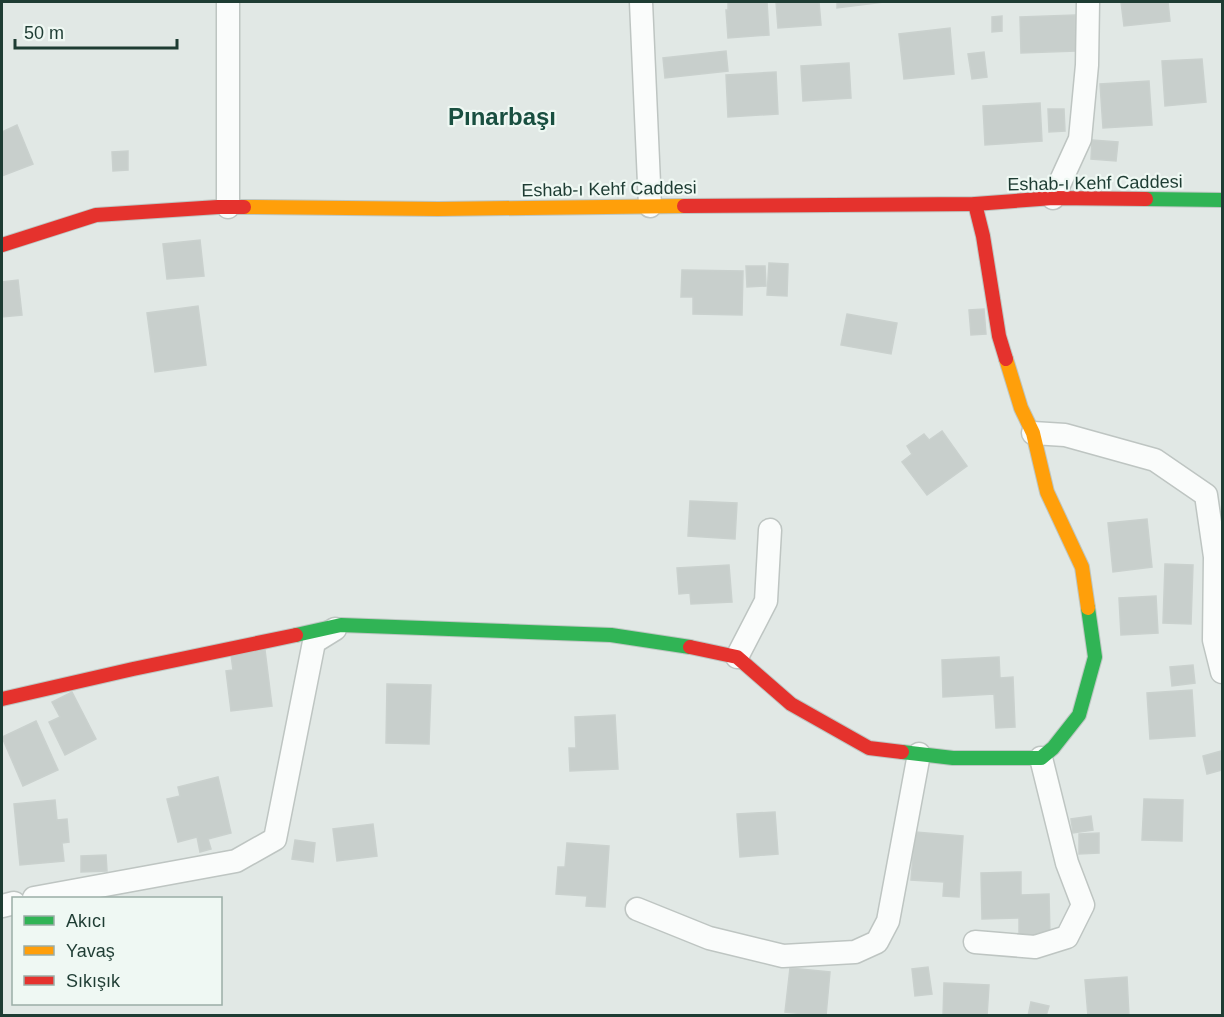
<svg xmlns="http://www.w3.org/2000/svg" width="1224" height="1017" font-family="Arial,sans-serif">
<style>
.building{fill:#c8cfcc;stroke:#cad1ce;stroke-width:1.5}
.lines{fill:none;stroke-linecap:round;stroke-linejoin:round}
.street-casing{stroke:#bec5c2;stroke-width:25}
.fast-casing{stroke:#bdc6c2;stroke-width:16}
.slow-casing{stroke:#bdc6c2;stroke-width:16}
.jam-casing{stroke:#bdc6c2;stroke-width:16}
.street{stroke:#fafcfb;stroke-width:22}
.fast{stroke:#30b455;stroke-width:14}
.slow{stroke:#ff9f0a;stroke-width:14}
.jam{stroke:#e5322d;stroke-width:14}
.labels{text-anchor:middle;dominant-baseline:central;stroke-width:4.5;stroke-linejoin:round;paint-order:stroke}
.street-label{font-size:18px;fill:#1e3c33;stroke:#eff8f3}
.district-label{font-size:24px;font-weight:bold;fill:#194f40;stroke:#eff8f3}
</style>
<rect width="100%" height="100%" fill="#e1e8e5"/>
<g class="building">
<path d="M728,2H767L769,35L728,38L726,10H728Z"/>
<path d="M776,2H819L821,25L778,28Z"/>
<path d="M837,2H884L837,8Z"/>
<path d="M1121,2H1168L1170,21L1124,26Z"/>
<path d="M1075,15L1076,51L1021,53L1020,17Z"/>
<path d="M1002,16V31L992,32V17Z"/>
<path d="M950,28L954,74L904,79L899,34Z"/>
<path d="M726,51L728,71L665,78L663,58Z"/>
<path d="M984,52L987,77L972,79L968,54Z"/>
<path d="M1202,59L1206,102L1165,106L1162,61Z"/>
<path d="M849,63L851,98L803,101L801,66Z"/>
<path d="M776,72L778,114L728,117L726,75Z"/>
<path d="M1149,81L1152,125L1103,128L1100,84Z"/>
<path d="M1040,103L1042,141L985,145L983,106Z"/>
<path d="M1048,109H1064L1065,131L1049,132Z"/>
<path d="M17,125L33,164L2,176V132Z"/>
<path d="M1092,140L1118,142L1116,161L1091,159Z"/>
<path d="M128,151V170L113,171L112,152Z"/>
<path d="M200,240L204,276L167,279L163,244Z"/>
<path d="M769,263L788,264L787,296L767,295Z"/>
<path d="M746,266H765L766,286L747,287Z"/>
<path d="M682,270L743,271L742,315L693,314V297H681Z"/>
<path d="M18,280L22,315L2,317V282Z"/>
<path d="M198,306L206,365L155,372L147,313Z"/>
<path d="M984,309L986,334L971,335L969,310Z"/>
<path d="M847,314L897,323L891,354L841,345Z"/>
<path d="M942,431L967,466L927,495L902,462L912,454L907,446L924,434L929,440Z"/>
<path d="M690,501L737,503L735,539L688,536Z"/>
<path d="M1147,519L1152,567L1113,572L1108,523Z"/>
<path d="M1165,564L1193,565L1191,624L1163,623Z"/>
<path d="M729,565L732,602L691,604L690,593L679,594L677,568Z"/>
<path d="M1156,596L1158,633L1121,635L1119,598Z"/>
<path d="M265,650L272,706L231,711L226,671L233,670L231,655Z"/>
<path d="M999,657L1000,678L1013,677L1015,727L996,728L994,694L943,697L942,660Z"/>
<path d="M1193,665L1195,683L1172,686L1170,667Z"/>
<path d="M387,684L431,685L429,744L386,743Z"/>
<path d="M1192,690L1195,736L1150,739L1147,693Z"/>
<path d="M72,692L96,739L65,755L49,722L60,717L52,702Z"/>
<path d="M615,715L618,769L570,771L569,748H576L575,717Z"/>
<path d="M36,721L58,770L23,786L2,737Z"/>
<path d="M1221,751L1222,770L1207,774L1203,756Z"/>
<path d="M218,777L231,833L208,839L211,849L200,852L197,837L178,842L167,799L180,796L178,787Z"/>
<path d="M1144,799L1183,800L1182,841L1142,840Z"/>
<path d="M55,800L57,820L67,819L69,842L62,843L64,861L20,865L14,804Z"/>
<path d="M775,812L778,854L740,857L737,814Z"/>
<path d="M1091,816L1093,830L1073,833L1071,819Z"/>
<path d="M373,824L377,856L337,861L333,829Z"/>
<path d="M915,832L963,836L959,897L943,896L944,882L911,880Z"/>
<path d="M1099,833V853L1079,854V834Z"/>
<path d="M295,840L315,843L313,862L292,859Z"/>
<path d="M567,843L609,846L605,907L586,906L587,896L556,894L558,867H565Z"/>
<path d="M106,855L107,871L81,872V856Z"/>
<path d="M1021,872V895L1049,894L1050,936H1019V918L982,919L981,873Z"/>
<path d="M928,967L932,994L915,996L912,969Z"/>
<path d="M790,968L830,972L826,1016L785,1012Z"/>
<path d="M1127,977L1129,1016H1088L1085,980Z"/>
<path d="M944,983L989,985L987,1016H943Z"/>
<path d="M1031,1002L1049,1006L1046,1016H1028Z"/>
</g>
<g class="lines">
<g class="street-casing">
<g id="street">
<path d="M641,2L650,206"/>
<path d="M1053,198L1080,139L1087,65L1088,2"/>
<path d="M228,207V2"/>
<path d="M1033,433L1065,435L1155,460L1206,495L1215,557L1214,640L1222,672"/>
<path d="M737,657L766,601L770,530"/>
<path d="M34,898L236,861L275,839L314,642L335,629"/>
<path d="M2,906L14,903"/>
<path d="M637,909L709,938L783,956L855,952L877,942L888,921L919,754"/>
<path d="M975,942L1035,947L1067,937L1083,905L1067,863L1041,758"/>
</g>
</g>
<g class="fast-casing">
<g id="fast">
<path d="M1146,199L1222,200"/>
<path d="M296,635L341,625L611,635L690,647"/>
<path d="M902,752L953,758H1041L1053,748L1079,715L1095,657L1088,608"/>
</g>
</g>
<g class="slow-casing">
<g id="slow">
<path d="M244,207L438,209L684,206"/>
<path d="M1006,359L1021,408L1033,433L1047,492L1082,567L1088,608"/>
</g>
</g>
<g class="jam-casing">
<g id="jam">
<path d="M975,204L983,236L999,336L1006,359"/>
<path d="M684,206L975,204L1053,198L1146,199"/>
<path d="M2,245L96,215L218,207H244"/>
<path d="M690,647L737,657L791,704L869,748L902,752"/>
<path d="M2,699L133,669L296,635"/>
</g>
</g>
<use href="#street" class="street"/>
<use href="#fast" class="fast"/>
<use href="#slow" class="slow"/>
<use href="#jam" class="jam"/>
</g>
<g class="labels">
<g class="street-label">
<text transform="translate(1095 183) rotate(-1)">Eshab-ı Kehf Caddesi</text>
<text transform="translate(609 189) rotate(-1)">Eshab-ı Kehf Caddesi</text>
</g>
<g class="district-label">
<text x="502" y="116">Pınarbaşı</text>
</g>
</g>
<rect width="1224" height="1017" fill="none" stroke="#1e3c33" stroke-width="6"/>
<rect x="12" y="897" width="210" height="108" fill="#eff8f3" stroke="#9bada6" stroke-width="1.5"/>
<rect x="24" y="916" width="30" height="9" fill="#30b455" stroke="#9bada6" stroke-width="1.5"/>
<text x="66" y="927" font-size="18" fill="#1e3c33">Akıcı</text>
<rect x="24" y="946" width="30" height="9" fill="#ff9f0a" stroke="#9bada6" stroke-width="1.5"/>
<text x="66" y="957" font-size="18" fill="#1e3c33">Yavaş</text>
<rect x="24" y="976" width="30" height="9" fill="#e5322d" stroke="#9bada6" stroke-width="1.5"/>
<text x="66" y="987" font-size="18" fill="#1e3c33">Sıkışık</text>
<path d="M15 39v9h162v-9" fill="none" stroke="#1e3c33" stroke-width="3"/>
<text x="24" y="39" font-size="18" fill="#1e3c33" stroke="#eff8f3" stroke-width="4.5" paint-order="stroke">50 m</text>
</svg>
